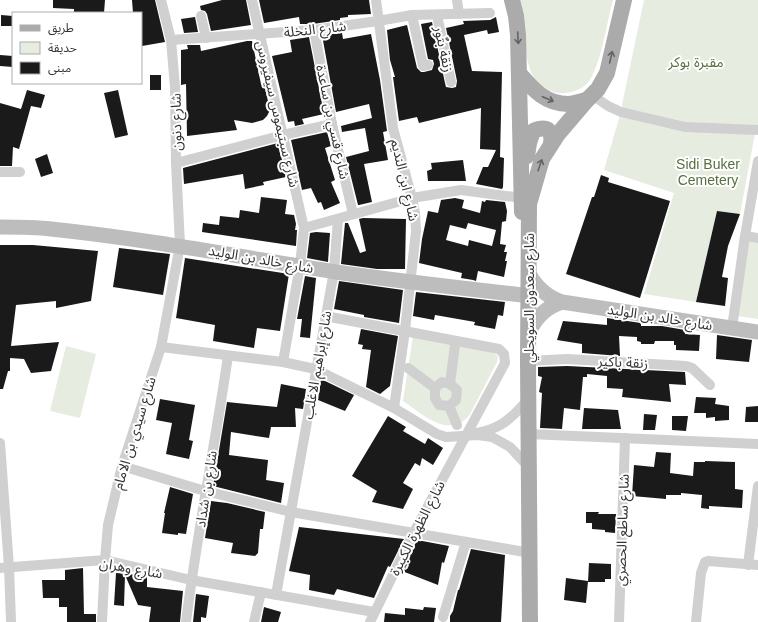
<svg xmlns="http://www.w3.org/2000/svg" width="758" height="622" font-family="Helvetica,'Noto Sans Arabic',sans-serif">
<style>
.green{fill:#e6ecdf}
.building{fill:#1a1a1a;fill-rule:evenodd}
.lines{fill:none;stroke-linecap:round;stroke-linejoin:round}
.street{stroke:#d0d0d0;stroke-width:10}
.secondary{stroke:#bdbdbd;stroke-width:15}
.primary{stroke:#ababab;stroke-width:16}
.oneway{stroke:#636363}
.labels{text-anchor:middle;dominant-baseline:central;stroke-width:4;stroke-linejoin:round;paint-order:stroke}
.street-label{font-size:14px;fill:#333;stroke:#fff}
.park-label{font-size:14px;fill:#56703f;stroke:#fff}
</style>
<rect width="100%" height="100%" fill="#fff"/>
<g class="green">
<path d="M520,0H613C607,22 602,57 592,76C587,87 577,92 565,93C551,95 534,83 530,69C523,48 523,23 520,0Z"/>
<path d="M644,0H758V126L684,124L623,108L622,105Z"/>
<path d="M620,115L651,124L688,131L755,133L740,214L717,211L696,302L644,294L674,193L604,170Z"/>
<path d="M748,242L758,243V319L738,316Z"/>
<path d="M413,336L493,353L498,356L497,362L469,416C447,439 423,414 403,401Z"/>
<path d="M66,346L96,354L80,418L50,411Z"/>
</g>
<g class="building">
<path d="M53,0H105L104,13H74V9L53,8Z"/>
<path d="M132,0H155L165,42L142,46L141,13H133Z"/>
<path d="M222,0H246L251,25L211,31L207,14L205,11L201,10L200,6Z"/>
<path d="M259,0H369L371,14L348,15V17L340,18V20L313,24H300L299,17L264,23Z"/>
<path d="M1,15L13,16V26H1Z"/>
<path d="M195,17L198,32L184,33L181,19Z"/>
<path d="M496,17L499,32L488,34L487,30L464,35L472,71L502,72L500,157L504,158L503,187L502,189L476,184L483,167H488L496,150L480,149L481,108L419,123L417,117L399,121L393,77H395L390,60L387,30L407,25L417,68L421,72H424L432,70L434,64L433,60L428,59L421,24L432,22L445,83L446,87L452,88L456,87L457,81L446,28L464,24L463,21L490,20Z"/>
<path d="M342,33L343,39L371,34L380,80L387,131L383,132L388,160L364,164L372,202L359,205H358L346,157L369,151L365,128L342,132L341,126L372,118L369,104L336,112L322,35Z"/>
<path d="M309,37L324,114L302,119L304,124L295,126L294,121L288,122L272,56L292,52L290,40Z"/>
<path d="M247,41H252L261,84L265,88L270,110L267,116L263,120L252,123L234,120L237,130L187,136L186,84L181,85V50L188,49L187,45H200L201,51Z"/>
<path d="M0,55L13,56V67L0,66Z"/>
<rect x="150" y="75" width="11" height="15"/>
<path d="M27,90L45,95L41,108L31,106L19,149L13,147L12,166H0V103L21,109Z"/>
<path d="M118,90L128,135L115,138L104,93Z"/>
<path d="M327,132L331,146L325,148L335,180L331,182L340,203L324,210L321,202L318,203L311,188L302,190L291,140Z"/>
<path d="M278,143L286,177L263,182L264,185L245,189L243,174L184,184L183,168Z"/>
<path d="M47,154L53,173L41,177L35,159Z"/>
<path d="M463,160L466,181H428L427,171L432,169L431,163Z"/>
<path d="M601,175L609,178L608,182L670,201L640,298L566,274L592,197H594Z"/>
<path d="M261,197L287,200L285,214L294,215L296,224L295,230H297L296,246L202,232L203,223L219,225L220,216L239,218L240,210L259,213Z"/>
<path d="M455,198L464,200L462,208L480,213L482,201L485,202L486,200L505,202L507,211L506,221L502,222L500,244L506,245L504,252H507L505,261H507L504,277L478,271L476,281L473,280L461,278L462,273L419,263L422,239L428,211L438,213L441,200ZM468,223L496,230L492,246L469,240L468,246L446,240L450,225L466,229Z"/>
<path d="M717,211L740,214L728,246L722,277L728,278L725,306L696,302Z"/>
<path d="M363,218L406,219L405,269H377L341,264L345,223H348L360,253L366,251L359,219Z"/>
<path d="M316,232L330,233L328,262L307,258L310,233Z"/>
<path d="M0,245H33L98,251L91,301L56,308V301L16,305L11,346L59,342L51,371L31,373L24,359L10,358V371H8L3,389H0Z"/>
<path d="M119,248L170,254L163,295L113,287Z"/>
<path d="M185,258L289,274L280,331L257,328L254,348L213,341L215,325L176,318Z"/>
<path d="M305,276L316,278L310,338L300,337L302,319H297Z"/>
<path d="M339,281L403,290L399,323L364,317V315L334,309Z"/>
<path d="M416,292L505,302L503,316L498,315L495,329L474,325L475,322L435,315L434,320L413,316Z"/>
<path d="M607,318L641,323V326H662L685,330V334L700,335L699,351L676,350V345H674V341H655L654,344H641V342L637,341V337L619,336L620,356L582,353V344L557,340L563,321L607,325Z"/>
<path d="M361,329L398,336L390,386L380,394L366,387L371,350L362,349L363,345L358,344Z"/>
<path d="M717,335L752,340L749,362L716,359Z"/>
<path d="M567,366L685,372L686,385L669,384L671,402L622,397L623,389L607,388V376L587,374V377H583L580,410L564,408L562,429L540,428L542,393L539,392L542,377L538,376V367Z"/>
<path d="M321,379L354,395L345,411L318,400Z"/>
<path d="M281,384L306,389L303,409L295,408L296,427H271L269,438L231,432L229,455L268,460L266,480L284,483L281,503L213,486L227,402L277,407Z"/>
<path d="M696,397L716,398L715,404L729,406V420L715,421V417L706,418V413H694Z"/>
<path d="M160,399L195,405L189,440L193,441L189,459L166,454L172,423L156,420Z"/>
<path d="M758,406V422H745L746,407Z"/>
<path d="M584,408L618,410L621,429H582Z"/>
<path d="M644,414L657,415L655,430H643Z"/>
<path d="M388,416L406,427L403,431L425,444L428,438L443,448L433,465L422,458L420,466L415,463L403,483L413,489L403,509L372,502L377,491L352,476Z"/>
<path d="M672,416H688L686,431L672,430Z"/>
<path d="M656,452L671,453L670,473L693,476L694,462H705V461L735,462V489L743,490L742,508L709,506V509L701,508L702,495L681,493V495H666V499L632,496L634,465L654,467Z"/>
<path d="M170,487L193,494L186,534L178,533V535L162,533L165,513H164Z"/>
<path d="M211,501L227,503L265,512L263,529H260L258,553L255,556L231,553L233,543L205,538Z"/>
<path d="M586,512H599L598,514H616L615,533L605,532V530L592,529V523H586Z"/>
<path d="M299,527L404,539L390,567L388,566L374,598L337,589L334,595L309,590L310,575L289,571Z"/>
<path d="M417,540L449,546L444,563L442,562L438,585L402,571Z"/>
<path d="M471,549L505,555L501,622H450V616L453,611L458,590H459Z"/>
<path d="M589,563L611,564V579H605V582H588Z"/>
<path d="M83,568L84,614H96V622H67V607H59V598H43L42,580H65V570Z"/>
<path d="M116,573L139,575L147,577V587L183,591L180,622H149L151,607L138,605L125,575L124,606L114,605Z"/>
<path d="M566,578L588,581L586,603L564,600Z"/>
<path d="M196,594L209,596L206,618L201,617V622H193Z"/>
<path d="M264,607L281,612L278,622H261Z"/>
<path d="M424,607L436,608L434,622H384L385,613L405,615V608L423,610Z"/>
</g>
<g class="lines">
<g class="street">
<path d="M252,0L304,228L300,265L283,362"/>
<path d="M376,0L393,128L412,198L415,213L416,231L405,330L394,408"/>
<path d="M457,0L459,14"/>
<path d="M412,15L423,66L428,65"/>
<path d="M437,15L451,82"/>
<path d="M201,16L206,38"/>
<path d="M314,30L332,124L353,214"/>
<path d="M171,40L314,30L378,21L412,15L490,13"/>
<path d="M592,95L608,106L621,112L685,127L758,130"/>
<path d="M176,163L283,135L332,124"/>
<path d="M0,172H20"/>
<path d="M304,228L412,198L461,190L522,198"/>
<path d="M745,236L758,238"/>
<path d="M325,316L499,349L504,354L505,363L414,532L370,622"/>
<path d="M732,328L745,236L758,161"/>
<path d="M161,347L283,362L315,369L394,408L437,434L446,437L478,435L492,437L510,447L523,461"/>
<path d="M528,361L567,359L686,366L692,368L710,385"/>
<path d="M408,368L435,388"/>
<path d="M442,382L450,384L457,390L456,400L449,406L439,405L435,398V388Z"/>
<path d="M450,384L455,345"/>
<path d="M449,406L457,425"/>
<path d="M477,433C498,429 509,421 523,405"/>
<path d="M529,434L758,444"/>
<path d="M0,443L9,567L11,622"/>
<path d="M122,466L205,491L291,512L525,552"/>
<path d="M748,565L758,486"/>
<path d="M0,568L105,560L191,580L374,612"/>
<path d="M276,595L334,271L338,219"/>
<path d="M443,617L466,542"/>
<path d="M102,622L105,560L108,525L122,466L161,347L180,245L176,163L175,87L171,40L161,0"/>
<path d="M186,622C197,533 215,445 228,356"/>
<path d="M254,622L261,592"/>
<path d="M619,622L625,438"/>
<path d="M696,622L701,573L705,562L708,561L758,565"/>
</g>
<g class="secondary">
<path d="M0,227C17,227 34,227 51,229C147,239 241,257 336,272C398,281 460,288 522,295"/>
<path d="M529,274C537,288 547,297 562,302L758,332"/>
<path d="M529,332C536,317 546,307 562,302"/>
</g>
<g class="primary">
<path d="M512,0L516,16L518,35L522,212"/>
<path d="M519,73C533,89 545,104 568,104C574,104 581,101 587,100"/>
<path d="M527,156L529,143L533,131C547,125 553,130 551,144"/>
<path d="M530,622L528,361L529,204L542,159L558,134L587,100L598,89L607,73L624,0"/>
</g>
</g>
<defs><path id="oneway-shaft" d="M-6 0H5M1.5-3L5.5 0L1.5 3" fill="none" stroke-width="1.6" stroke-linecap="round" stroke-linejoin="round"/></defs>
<g class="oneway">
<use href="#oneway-shaft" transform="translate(518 38) rotate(87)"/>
<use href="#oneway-shaft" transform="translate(611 57) rotate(-77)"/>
<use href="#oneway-shaft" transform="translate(548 99) rotate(23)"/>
<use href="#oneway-shaft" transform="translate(540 165) rotate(-71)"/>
</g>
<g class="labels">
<g class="street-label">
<text transform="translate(315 29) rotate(-6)">شارع النخلة</text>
<text transform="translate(444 49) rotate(78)">زنقة بتٌور</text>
<text transform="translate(278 114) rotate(77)">شارع سبتيموس سيفيروس</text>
<text transform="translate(176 122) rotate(-91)">شارع دنون</text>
<text transform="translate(333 122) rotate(78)">شارع قسي بن ساعدة</text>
<text transform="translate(405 180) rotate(77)">شارع ابن النديم</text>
<text transform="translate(261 259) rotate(10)">شارع خالد بن الوليد</text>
<text transform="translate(529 298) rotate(-90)">شارع سعدون السويحلي</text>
<text transform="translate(660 317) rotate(9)">شارع خالد بن الوليد</text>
<text transform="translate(623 362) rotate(3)">زنقة باكير</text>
<text transform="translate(317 365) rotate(-80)">شارع إبراهيم الاغلب</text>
<text transform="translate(134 433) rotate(-73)">شارع سيدي بن الامام</text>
<text transform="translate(206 489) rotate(-81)">شارع بن شداد</text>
<text transform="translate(417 528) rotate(-63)">شارع الظهرة الكبيرة</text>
<text transform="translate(622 530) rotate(-88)">شارع ساطع الحصري</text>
<text transform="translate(131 568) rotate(10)">شارع وهران</text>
</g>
<g class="park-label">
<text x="696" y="62">مقبرة بوكر</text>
<text x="708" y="164">Sidi Buker<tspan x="708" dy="16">Cemetery</tspan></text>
</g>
</g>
<rect x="12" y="12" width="130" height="72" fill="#ffffff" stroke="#adadad"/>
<rect x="20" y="25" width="20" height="6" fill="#ababab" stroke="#adadad"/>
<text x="48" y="32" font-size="12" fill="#333333">طريق</text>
<rect x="20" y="42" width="20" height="12" fill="#e6ecdf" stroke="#adadad"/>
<text x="48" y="52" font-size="12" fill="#333333">حديقة</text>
<rect x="20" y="62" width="20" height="12" fill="#1a1a1a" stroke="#adadad"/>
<text x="48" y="72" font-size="12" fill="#333333">مبنى</text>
</svg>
